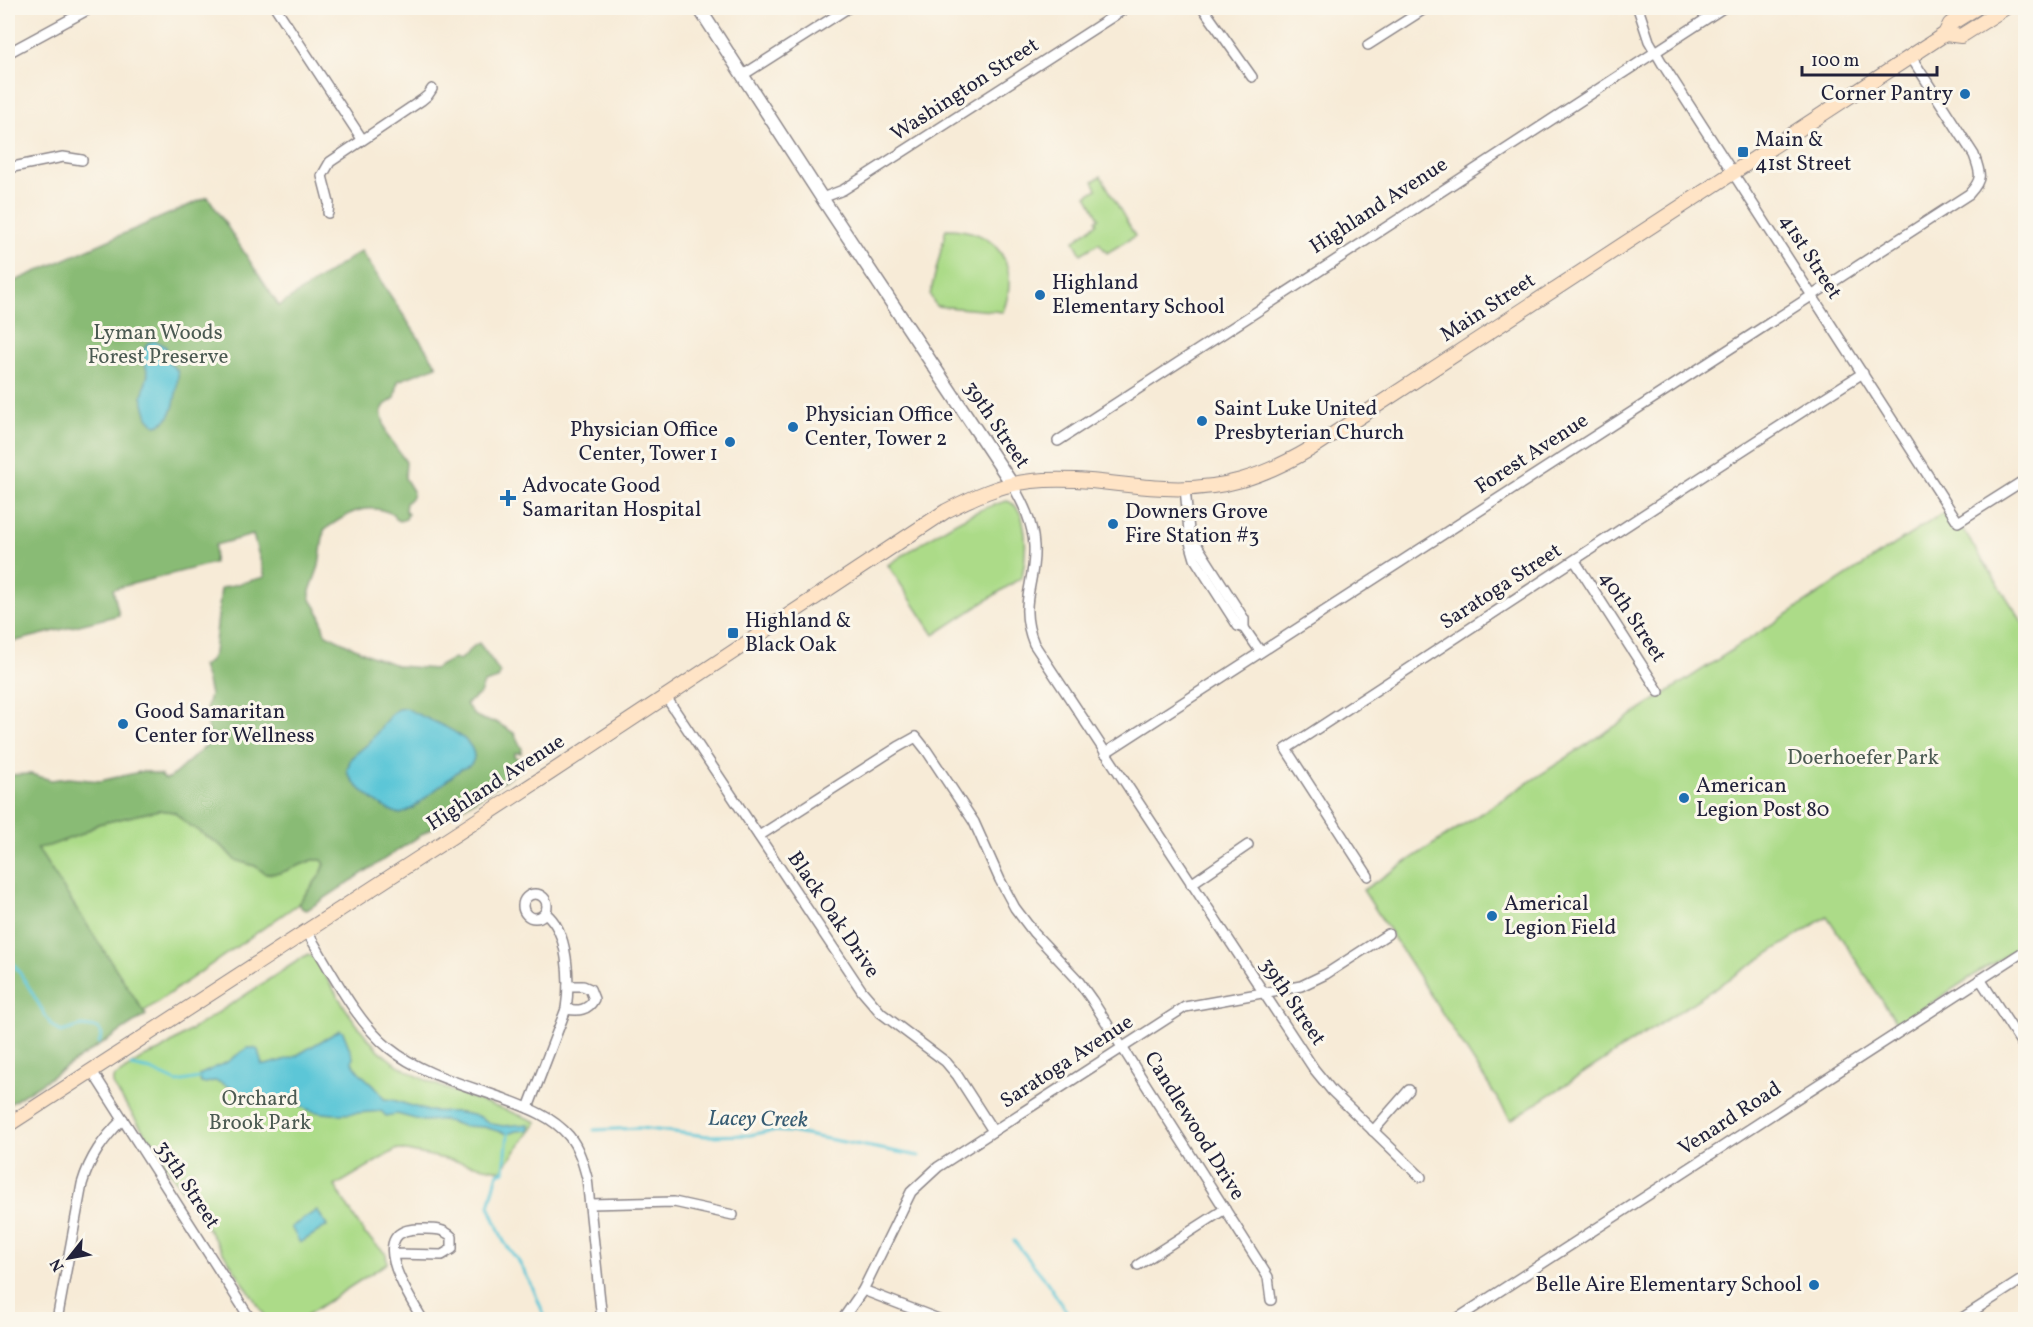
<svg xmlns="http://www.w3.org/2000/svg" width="2033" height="1327" font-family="Vollkorn,serif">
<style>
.green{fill:#acdb88;stroke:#677e62;stroke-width:1.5}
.forest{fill:#89bb74;stroke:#566e58;stroke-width:1.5}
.water{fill:#5cc6d7;stroke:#3f7489;stroke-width:1.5}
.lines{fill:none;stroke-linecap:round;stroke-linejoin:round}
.stream{stroke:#5cc6d7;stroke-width:3}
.minor-casing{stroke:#8c8689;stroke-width:12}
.tertiary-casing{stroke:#8c8689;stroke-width:15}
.secondary-casing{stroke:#8c8689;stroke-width:16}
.minor{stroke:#fff;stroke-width:9}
.tertiary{stroke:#fff;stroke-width:12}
.secondary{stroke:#ffe4c6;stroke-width:14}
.poi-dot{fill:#1f6fb2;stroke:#fbf7ec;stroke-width:2}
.labels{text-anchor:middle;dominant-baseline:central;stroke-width:6;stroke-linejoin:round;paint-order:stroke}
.street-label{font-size:21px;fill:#22223b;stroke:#fbf7ec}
.poi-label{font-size:21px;fill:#22223b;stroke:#fbf7ec;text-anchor:start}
.park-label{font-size:21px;fill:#4b5a52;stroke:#fbf7ec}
.water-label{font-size:22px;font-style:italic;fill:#365b72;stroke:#fbf7ec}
</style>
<rect width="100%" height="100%" fill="#fbf7ec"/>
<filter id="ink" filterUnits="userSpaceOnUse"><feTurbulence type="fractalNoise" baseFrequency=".0167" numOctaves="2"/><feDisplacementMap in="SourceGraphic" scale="12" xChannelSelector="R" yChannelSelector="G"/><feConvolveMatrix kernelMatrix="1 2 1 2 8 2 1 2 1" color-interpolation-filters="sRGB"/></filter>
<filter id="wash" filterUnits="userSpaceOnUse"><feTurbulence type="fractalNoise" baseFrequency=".008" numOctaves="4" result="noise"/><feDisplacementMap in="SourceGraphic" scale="24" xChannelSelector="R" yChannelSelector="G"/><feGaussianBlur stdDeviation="1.35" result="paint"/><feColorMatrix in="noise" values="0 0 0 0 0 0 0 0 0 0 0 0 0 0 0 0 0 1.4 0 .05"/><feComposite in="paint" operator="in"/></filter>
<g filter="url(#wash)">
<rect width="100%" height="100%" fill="#f7ebd7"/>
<g class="green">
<path d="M1101,176L1135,236L1107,253L1099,243L1081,254L1074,241L1097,223L1096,221L1099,218L1087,195L1097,189L1093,181Z"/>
<path d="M946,229C997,229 1021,264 1003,312L936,306L930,295Z"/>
<path d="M1007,501C1031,508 1026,559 1022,577L934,635L888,565C926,541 963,512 1007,501Z"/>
<path d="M1940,515L1946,516L1957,532L1962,528L2025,626V944L1982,970L1898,1025L1827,916L1511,1120L1363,890Z"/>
<path d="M159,810L174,812L186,823L223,847L235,860L255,866L266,874L280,873L313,860H322L325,863L321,874L298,904L133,1019L8,845L82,834L98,824Z"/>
<path d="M308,954L315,959C335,991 354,1027 382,1053C418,1086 491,1102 537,1122L503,1168L504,1171L397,1149L335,1186L364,1233L386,1254L387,1263L301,1319H267L113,1085V1078L144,1057L159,1051Z"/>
</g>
<path class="forest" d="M208,197L279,306L361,251L437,366L398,381L395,398L385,405L381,412L387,435L406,462L405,478L413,491L412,497L406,503L405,510L408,514L406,519L400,521L395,519L393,514C364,501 347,514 324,530L319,566L310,591V598L320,614L324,631L326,634L371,656L399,666L434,669L454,658L458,660C467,657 470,646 479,643C484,650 496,665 500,673L498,679L484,683L480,694L466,704L474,715L484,720L496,722L514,733L522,749L521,753H515L514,756L519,759L522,769L307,910L303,909L298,904L321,874L325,864L322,860H313L280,873L266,874L255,866L235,860L223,847L186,823L174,812L159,810L98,824L82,834L49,846L37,848L146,1015L8,1105V775L31,774L51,780L69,778L100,781L144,771L161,775L165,779L170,778L206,746L210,737L205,713L210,695L207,681L202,666L209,662L214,653L221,588L265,577L253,535L215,545L214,563L113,589L119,615L8,643V284Z"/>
<g class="water">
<path d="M155,341L166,347L169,363L177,370L178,375C176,392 176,423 155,425L148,417L142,397L148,374L143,357L144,349L148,343Z"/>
<path d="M406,708C422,719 474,732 474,757C473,765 468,767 461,769L413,808L401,814C386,812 350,785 347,770L351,758L369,743L392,713L398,709Z"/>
<path d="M340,1030L343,1032L353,1057L352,1062C361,1079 376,1083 384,1099L393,1100L428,1111L455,1112L478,1116L492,1124L503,1126L529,1124V1130L516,1131L508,1134L484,1127L463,1126L443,1120L423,1121L397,1114L386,1116L381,1111C357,1113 333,1117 309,1110C304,1109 303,1105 297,1103L292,1104L283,1100L278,1103L274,1102C260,1090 259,1099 246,1096C236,1094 226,1082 215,1081C209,1081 207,1084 201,1083L199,1075L227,1062L247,1048H254L258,1050L262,1065H266L294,1057Z"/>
<path d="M317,1210L327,1226L300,1243L291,1227Z"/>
</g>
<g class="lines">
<g class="stream">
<path d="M8,955L27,984L51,1025L61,1032L82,1026L98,1028L102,1035L99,1043"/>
<path d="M131,1066L151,1070L177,1082L199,1078"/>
<path d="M594,1130L640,1128L707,1136L750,1135L769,1131L790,1132L919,1156"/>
<path d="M508,1134L504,1171L498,1173L489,1206L504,1242L519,1262L533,1288L546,1320"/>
<path d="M1014,1241L1045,1279L1072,1320"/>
</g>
</g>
</g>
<g filter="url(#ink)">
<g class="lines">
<g class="minor-casing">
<g id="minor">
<path d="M276,8L362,139"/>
<path d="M1203,8L1252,77"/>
<path d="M1638,8L1649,41L1662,63L1958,522L2026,479"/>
<path d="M1368,45L1426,8"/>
<path d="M8,53L91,8"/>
<path d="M743,75L848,8"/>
<path d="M8,168L63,157L82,160"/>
<path d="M822,198L843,190L862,178L1126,8"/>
<path d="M328,213L329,203L322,176L330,162L422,100L428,95L432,89"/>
<path d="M1058,441L1723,8"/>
<path d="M1012,484C1023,503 1033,523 1034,546C1036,584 1017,602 1034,644L1314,1069L1332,1091L1421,1177"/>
<path d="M1185,488L1190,542L1195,559L1238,626L1244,628L1260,651"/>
<path d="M1190,542L1196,544L1244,619V628"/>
<path d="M1575,561L1659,692"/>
<path d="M666,697L862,991L881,1013L946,1062L957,1075L993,1131"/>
<path d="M1105,753L1969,194C1983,179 1981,174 1974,155L1911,57"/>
<path d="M759,836L898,747L916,737L927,751L974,822L1000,880L1015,908L1034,933L1077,979L1092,1000L1268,1277L1271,1300"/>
<path d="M1368,876L1286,749C1478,624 1669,496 1863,373"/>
<path d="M1191,884L1248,845"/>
<circle cx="535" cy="906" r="12"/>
<path d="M307,932C329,967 356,1022 389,1048C421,1074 463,1084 502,1098C526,1107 552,1116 569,1136C579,1148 583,1163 587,1178L602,1320"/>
<path d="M1980,979L2026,1050"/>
<path d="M566,1009C578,1011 588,1011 594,999L590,989L583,986H568"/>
<path d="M92,1071L251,1320"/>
<path d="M528,1108L566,1009C570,983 569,930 545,913"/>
<path d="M1373,1131L1409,1090"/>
<path d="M590,1204L674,1202L733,1215"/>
<path d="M393,1254L442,1255L452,1249V1237C443,1228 433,1229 421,1229C363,1227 409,1297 423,1320"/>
<path d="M1138,1265L1225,1209"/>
<path d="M863,1290L941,1320"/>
<path d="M57,1320L82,1184C90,1157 103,1139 123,1119"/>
<path d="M842,1320L863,1290L911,1192L938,1167L1185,1007L1301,986L1326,974L1388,934"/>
<path d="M1455,1320L2026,950"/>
<path d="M1959,1320L2026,1277"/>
</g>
</g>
<g class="tertiary-casing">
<path id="tertiary" d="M699,8L822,198L1012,484"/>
</g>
<g class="secondary-casing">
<g id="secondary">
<path d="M1945,34L1961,36L2005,8"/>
<path d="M8,1125L550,773L946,511C973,497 1001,484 1032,481C1077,476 1120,486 1164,488C1222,491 1263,477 1312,448L1945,34L1950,24L1976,8"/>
</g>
</g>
<use href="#minor" class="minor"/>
<use href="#tertiary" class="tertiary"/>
<use href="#secondary" class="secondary"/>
</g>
</g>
<g class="poi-dot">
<circle cx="1965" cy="94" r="6"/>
<rect x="1737" y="146" width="12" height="12" rx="3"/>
<circle cx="1040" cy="295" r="6"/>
<circle cx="1202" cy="421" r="6"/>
<circle cx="793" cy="427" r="6"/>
<circle cx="730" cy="442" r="6"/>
<path d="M505 489h6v6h6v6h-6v6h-6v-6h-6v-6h6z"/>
<circle cx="1113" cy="524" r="6"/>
<rect x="727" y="627" width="12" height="12" rx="3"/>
<circle cx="123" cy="724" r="6"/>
<circle cx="1684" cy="798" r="6"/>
<circle cx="1492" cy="916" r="6"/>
<circle cx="1814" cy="1285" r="6"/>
</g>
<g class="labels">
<g class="street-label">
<text transform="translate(965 90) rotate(-33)">Washington Street</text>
<text transform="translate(1379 206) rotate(-33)">Highland Avenue</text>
<text transform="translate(1810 257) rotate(57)">41st Street</text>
<text transform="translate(1488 308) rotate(-33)">Main Street</text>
<text transform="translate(996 425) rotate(56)">39th Street</text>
<text transform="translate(1532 454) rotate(-33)">Forest Avenue</text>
<text transform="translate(1501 587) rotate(-33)">Saratoga Street</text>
<text transform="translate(1632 617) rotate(57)">40th Street</text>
<text transform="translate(496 783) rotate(-33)">Highland Avenue</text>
<text transform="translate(833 915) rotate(56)">Black Oak Drive</text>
<text transform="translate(1292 1002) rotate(56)">39th Street</text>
<text transform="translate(1067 1062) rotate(-33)">Saratoga Avenue</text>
<text transform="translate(1730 1119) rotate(-33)">Venard Road</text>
<text transform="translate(1194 1126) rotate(58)">Candlewood Drive</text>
<text transform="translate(187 1185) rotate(57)">35th Street</text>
</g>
<g class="poi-label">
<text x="1953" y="94" text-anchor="end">Corner Pantry</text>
<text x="1755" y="140">Main &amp;<tspan x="1755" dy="24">41st Street</tspan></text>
<text x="1052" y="283">Highland<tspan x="1052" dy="24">Elementary School</tspan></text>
<text x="1214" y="409">Saint Luke United<tspan x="1214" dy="24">Presbyterian Church</tspan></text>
<text x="805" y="415">Physician Office<tspan x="805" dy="24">Center, Tower 2</tspan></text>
<text x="718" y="430" text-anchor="end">Physician Office<tspan x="718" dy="24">Center, Tower 1</tspan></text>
<text x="522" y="486">Advocate Good<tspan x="522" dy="24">Samaritan Hospital</tspan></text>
<text x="1125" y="512">Downers Grove<tspan x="1125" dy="24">Fire Station #3</tspan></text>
<text x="745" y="621">Highland &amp;<tspan x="745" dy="24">Black Oak</tspan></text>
<text x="135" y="712">Good Samaritan<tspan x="135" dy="24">Center for Wellness</tspan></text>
<text x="1696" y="786">American<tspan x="1696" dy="24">Legion Post 80</tspan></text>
<text x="1504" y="904">Americal<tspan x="1504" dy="24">Legion Field</tspan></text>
<text x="1802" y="1285" text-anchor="end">Belle Aire Elementary School</text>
</g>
<g class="park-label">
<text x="158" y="333">Lyman Woods<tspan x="158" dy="24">Forest Preserve</tspan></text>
<text x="1863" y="758">Doerhoefer Park</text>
<text x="260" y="1099">Orchard<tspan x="260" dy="24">Brook Park</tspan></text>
</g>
<g class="water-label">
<text transform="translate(758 1120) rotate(1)">Lacey Creek</text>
</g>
</g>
<rect width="2033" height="1327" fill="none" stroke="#fbf7ec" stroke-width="30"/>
<g transform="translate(69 1258) rotate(239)" stroke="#fbf7ec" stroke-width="4.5" paint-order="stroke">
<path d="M0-4.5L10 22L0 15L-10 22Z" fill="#22223b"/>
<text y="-9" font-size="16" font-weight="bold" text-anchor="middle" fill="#22223b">N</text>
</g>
<path d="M1802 66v9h135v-9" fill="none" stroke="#22223b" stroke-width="3"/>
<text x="1811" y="66" font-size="18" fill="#22223b" stroke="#fbf7ec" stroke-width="4.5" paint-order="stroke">100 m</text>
</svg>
